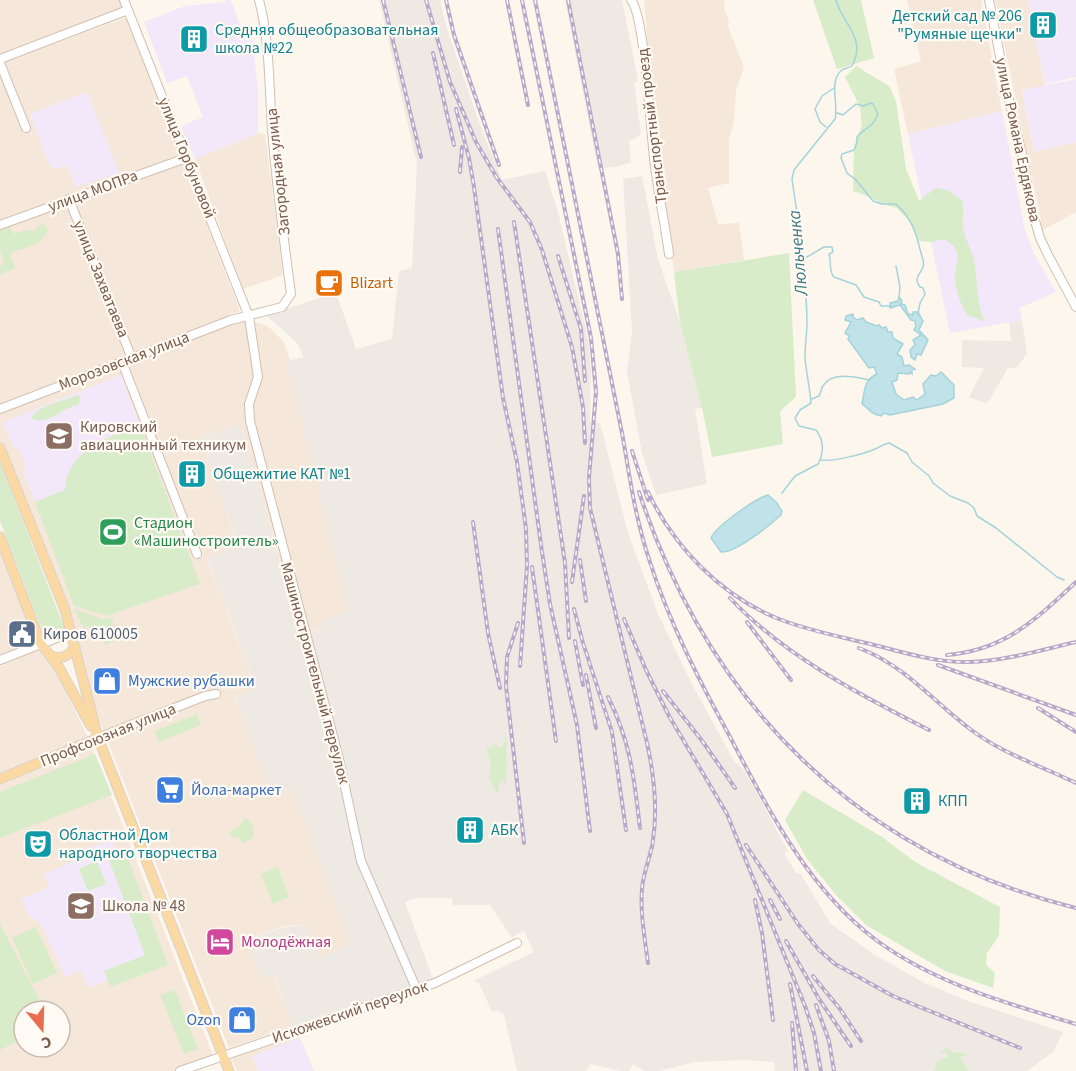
<svg xmlns="http://www.w3.org/2000/svg" width="1076" height="1071" font-family="'Source Sans 3',sans-serif">
<style>
.residential{fill:#f5e8da;fill-rule:evenodd}
.industrial{fill:#efe9e4}
.education{fill:#f3e8fa}
.green{fill:#d8ecc9}
.water{fill:#bfe3e8;stroke:#a5d3da;stroke-width:1.5}
.lines{fill:none;stroke-linecap:round;stroke-linejoin:round}
.stream{stroke:#a5d3da;stroke-width:1.5}
.minor-casing{stroke:#d1beb0;stroke-width:10}
.major-casing{stroke:#dad1cd;stroke-width:11}
.minor{stroke:#fff;stroke-width:8}
.major{stroke:#fbd9a5;stroke-width:9}
.rail-casing{stroke:#b9a8c9;stroke-width:4}
.rail{stroke:#fffaf3;stroke-width:1.5;stroke-dasharray:4.5;stroke-linecap:butt}
.labels{text-anchor:middle;dominant-baseline:central;stroke-width:4.5;stroke-linejoin:round;paint-order:stroke}
.culture-label{font-size:16px;fill:#0d838f;stroke:#fffaf3;text-anchor:start}
.street-label{font-size:16px;fill:#7a5c4d;stroke:#fffaf3}
.food-label{font-size:16px;fill:#c56008;stroke:#fffaf3;text-anchor:start}
.education-label{font-size:16px;fill:#785e54;stroke:#fffaf3;text-anchor:start}
.leisure-label{font-size:16px;fill:#27864d;stroke:#fffaf3;text-anchor:start}
.service-label{font-size:16px;fill:#4e5e75;stroke:#fffaf3;text-anchor:start}
.shop-label{font-size:16px;fill:#366cbe;stroke:#fffaf3;text-anchor:start}
.hotel-label{font-size:16px;fill:#b23c85;stroke:#fffaf3;text-anchor:start}
.water-label{font-size:18px;font-style:italic;fill:#437c86;stroke:#fffaf3}
</style>
<rect width="100%" height="100%" fill="#fdf6ec"/>
<g class="residential">
<path d="M0,0H121L122,3L121,9L0,55Z"/>
<path d="M644,0H725L724,8L729,22L728,27L744,67L736,90L734,121L729,140V183L708,188L718,224L739,223L744,260L674,272L656,150Z"/>
<path d="M907,0H981L1002,111L908,134L894,69L921,61Z"/>
<path d="M995,0H1028L1045,86L1022,90L1034,152L1076,142V212L1043,230Z"/>
<path d="M127,17L240,311L0,405V64Z"/>
<path d="M258,133L265,134L283,275L243,289L195,159Z"/>
<path d="M248,320L268,326L284,342L290,360L287,361L349,611L321,621L322,628L307,633L299,626L240,424L201,437L238,547L207,558L256,689L235,697L272,796L293,789L350,945L319,957L306,925L284,926L253,937L249,945L262,978L273,974L293,1026L229,1048L92,702L72,614L0,441V412L230,323Z"/>
<path d="M0,544L38,640L33,644L0,657Z"/>
<path d="M41,649L54,668L88,737L0,773V666Z"/>
<path d="M89,747L93,750L212,1053V1058L179,1071H0V784ZM24,1011H60V1047H24Z"/>
<path d="M298,1033L314,1071H237L232,1060L236,1055Z"/>
</g>
<g class="industrial">
<path d="M379,0H440L446,26L479,122L502,180L545,171L558,212L588,339L591,370L590,422L600,423L628,533L658,614L693,686L734,761L743,769L761,801L788,851L784,853L797,874L800,873L831,924L875,955L923,982L965,1000L1063,1032L1053,1052L1027,1071H775L774,1062L744,1060L695,1062L659,1071H645L633,1064L629,1071H621L590,1064L586,1071H517L504,1015L498,1010L492,1012L479,983L473,981L534,952L524,930L512,938L490,905H453L452,898H416L405,902L433,979L293,1026L274,975L261,979L249,945L254,937L284,927L307,925L319,957L350,945L293,789L272,796L235,696L256,688L207,557L238,546L201,437L240,424L299,627L307,633L321,629L320,621L348,611L287,361L303,357L302,353L297,343L266,315L336,293L356,349L392,339L399,271L412,268L417,164Z"/>
<path d="M565,0H622L638,81L634,83L641,133L635,139L629,140L631,162L620,166L598,169Z"/>
<path d="M642,176L658,259L680,323L702,408L695,409L707,484L656,495L642,453L627,372L632,331L623,179Z"/>
<path d="M1022,320L1027,354L1016,368H1008L987,404L969,397L984,368L962,367V340L1011,341L1009,322Z"/>
</g>
<g class="education">
<path d="M226,0H231L245,39L252,37L258,89V133L195,159L181,126L203,117L187,76L167,83L144,22L185,6L225,2Z"/>
<path d="M1028,0H1076V77L1045,84Z"/>
<path d="M1076,79V142L1034,152L1022,90Z"/>
<path d="M87,92L119,173L76,187L67,166L56,169L49,164L30,114Z"/>
<path d="M1002,111L1025,230L1034,254L1056,292L1019,308L1022,320L950,333L908,134Z"/>
<path d="M121,375L140,425L103,439L80,456L72,466L66,477L65,490L35,502L23,472L26,466L19,450L13,447L3,422Z"/>
<path d="M111,839L158,960L89,988L81,970L65,977L41,925L28,914L21,899L49,887L44,874L94,852L92,847Z"/>
<path d="M300,1038L314,1071H258L252,1056Z"/>
</g>
<g class="green">
<path d="M813,0H861L874,58L837,69Z"/>
<path d="M856,66L889,86L896,101L906,169L919,201L936,188L947,190L962,200C965,210 962,218 963,228C965,239 971,249 974,260C978,281 976,301 984,321L967,315C961,304 956,293 955,279C955,261 966,250 943,239L933,242L919,241L909,221L897,208L882,204L872,198L853,191L854,146L862,125L860,107L845,77Z"/>
<path d="M43,223L48,230C44,245 23,248 10,253L15,268L0,275V266L4,264L0,249V229L9,226L14,234L26,230L34,231Z"/>
<path d="M789,253L796,397L780,411L783,444L712,457L702,408L680,323L674,272Z"/>
<path d="M78,395L81,399L78,405C63,407 46,427 31,418C37,406 65,400 78,395Z"/>
<path d="M140,425L200,584L106,616L74,606L35,502L65,490C68,449 107,438 140,425Z"/>
<path d="M0,462L66,632L46,640L0,521Z"/>
<path d="M74,609L103,619L112,618L116,637L113,642L105,645L96,625L84,628Z"/>
<path d="M197,714L201,725L159,742L155,731Z"/>
<path d="M507,736L506,782L505,784L501,779L497,794L489,778L491,763L486,748H491L495,743L497,746L502,748Z"/>
<path d="M95,754L112,795L0,838V792Z"/>
<path d="M803,790L882,837L915,862L1000,907L999,936L987,953L986,965L995,973L993,988L945,971L866,925L836,895L807,859L785,820Z"/>
<path d="M244,818H246C253,825 256,829 252,839L244,843L238,837H231L229,832L240,826Z"/>
<path d="M124,848L168,965L110,987L104,971L145,955L107,855Z"/>
<path d="M97,861L106,884L88,891L79,869Z"/>
<path d="M278,867L289,897L273,904L261,874Z"/>
<path d="M0,924L39,999L35,1005L36,1011H24V1038L0,1050Z"/>
<path d="M36,927L57,973L33,984L12,938Z"/>
<path d="M175,990L198,1049L184,1054L160,995Z"/>
<path d="M947,1048L952,1052L965,1054L966,1056H961V1058L968,1071H934L938,1061L948,1057L946,1052L937,1053Z"/>
</g>
<g class="water">
<path d="M899,297L902,301L901,304L905,305L908,314L913,315V312H918L923,321L919,330L928,340L921,355L917,354L915,360L911,357L910,350L915,345L913,340L921,335L914,330L916,326L915,321L911,320L900,305L890,308V303L898,301Z"/>
<path d="M853,314V317L857,320L863,318L866,322L877,326L879,325L882,328L886,327L888,332H892L893,338L903,344L897,354L902,357L904,366L909,365L915,369L912,370V374L910,372L909,374L898,373L897,380L892,382L896,394L904,400L913,397L917,400L925,394L923,384L931,375L936,376L941,372L954,385V398L943,404L890,415L884,413L881,416C870,414 871,410 862,404C865,392 863,380 877,374L874,367L869,368L848,339L849,336L845,333L851,322L845,320L846,316Z"/>
<path d="M768,495L776,502L782,511L781,515C770,525 736,553 721,552L711,538C715,527 756,498 768,495Z"/>
</g>
<g class="lines">
<g class="stream">
<path d="M837,113L843,115L856,104L863,106L871,103L873,104L878,114C874,127 864,128 857,137V143L854,150L842,154L841,158L847,173L856,180L873,201L882,204H896C912,218 916,233 921,253C922,257 925,262 923,267C920,275 913,278 920,287L923,288L925,294L920,303L918,314"/>
<path d="M826,127L820,122L815,109L822,96L834,88"/>
<path d="M802,260L824,247H832L833,252L829,254C832,262 828,271 834,277L856,285L864,297L879,302L881,306H891"/>
<path d="M896,266L900,287L899,298"/>
<path d="M812,399L819,396C821,393 821,389 823,386C831,371 856,377 870,380"/>
<path d="M821,460C833,462 864,454 875,449C880,447 883,444 889,443L907,453L912,462L929,476L933,483L950,496L968,503L974,508L977,516L996,528L1057,577L1064,580"/>
<path d="M782,493L795,476L818,464C824,453 824,440 816,430L799,426L795,418L800,410L811,403C810,388 806,372 805,357C805,345 807,333 807,321C806,273 799,226 792,179L794,170L835,119C839,107 828,80 842,70C845,68 849,68 852,66C867,38 843,25 836,0"/>
</g>
<g class="minor-casing">
<g id="minor">
<path d="M124,0L249,317L258,377L249,404L250,421L339,759L361,861L416,988"/>
<path d="M631,0C645,15 651,139 655,167C659,196 665,225 669,254"/>
<path d="M989,0L1007,92L1023,158L1031,207L1040,238L1048,255L1076,307"/>
<path d="M0,59L128,10"/>
<path d="M0,63L26,128"/>
<path d="M69,199L132,359"/>
<path d="M0,225L186,158"/>
<path d="M122,362L197,554"/>
<path d="M0,409L231,320L282,307L291,294C284,239 276,184 272,129C269,86 270,42 259,0"/>
<path d="M0,660L72,632"/>
<path d="M98,738L205,696L216,694"/>
<path d="M180,1071L435,983L517,943"/>
</g>
</g>
<g class="major-casing">
<g id="major">
<path d="M0,448L65,610L98,738L229,1071"/>
<path d="M0,537L41,644L58,666L91,726"/>
<path d="M51,656C62,660 69,656 75,647"/>
<path d="M0,779L98,738"/>
</g>
</g>
<use href="#minor" class="minor"/>
<use href="#major" class="major"/>
<g class="rail-casing">
<g id="rail">
<path d="M383,0L421,157"/>
<path d="M426,0L450,82L476,142L497,178L530,222L542,250L572,347L583,407L585,443"/>
<path d="M446,0L454,35L499,165"/>
<path d="M507,0L528,105"/>
<path d="M522,0L591,338L596,392L589,478L590,508L647,743C654,775 658,808 653,840C651,857 643,872 642,889C640,914 645,939 648,963"/>
<path d="M535,0L623,438C630,480 636,521 650,562C669,622 699,680 729,735C768,809 808,889 876,940C936,984 1006,1003 1076,1024"/>
<path d="M568,0L618,254L622,299"/>
<path d="M433,53L454,145"/>
<path d="M456,109L469,158L474,187L503,398L517,462L526,529L527,566L520,666"/>
<path d="M460,172L462,147"/>
<path d="M514,222L565,563L569,638"/>
<path d="M498,229L542,552L550,604L577,725L590,831"/>
<path d="M558,256L581,329L585,381"/>
<path d="M632,451L648,500"/>
<path d="M639,492C709,704 858,854 1076,908"/>
<path d="M648,492C674,547 721,596 779,619C807,630 837,636 866,643C900,651 934,663 969,662C1005,661 1041,650 1076,642"/>
<path d="M473,522L488,633L500,688"/>
<path d="M580,560L586,601"/>
<path d="M532,567L556,741"/>
<path d="M572,582L584,496"/>
<path d="M730,598C783,655 860,695 929,730"/>
<path d="M574,609L583,643L612,732L626,830"/>
<path d="M624,619L646,670L669,716L727,814L805,1006L814,1033L821,1071"/>
<path d="M747,622L791,680"/>
<path d="M518,623L507,657L506,686L524,843"/>
<path d="M575,641L583,685"/>
<path d="M859,648C904,665 933,701 970,729C1001,753 1041,766 1076,783"/>
<path d="M947,655C1006,650 1036,619 1076,582"/>
<path d="M938,665L1076,715"/>
<path d="M586,675L596,728"/>
<path d="M663,691L703,742L735,788"/>
<path d="M608,697C631,743 634,778 640,828"/>
<path d="M1038,708L1076,732"/>
<path d="M746,845L798,924L819,950L835,964L893,996L1020,1048"/>
<path d="M755,900L762,933L773,1020"/>
<path d="M770,900L780,919"/>
<path d="M786,941L819,999L851,1046"/>
<path d="M813,976L840,1009L861,1041"/>
<path d="M790,984L807,1071"/>
<path d="M816,1005L829,1041L834,1071"/>
<path d="M792,1023L796,1071"/>
</g>
</g>
<use href="#rail" class="rail"/>
</g>
<defs>
<g id="building-square" transform="scale(1.5)"><rect x="-9" y="-9" width="18" height="18" rx="4" fill="#0f9aa8" stroke="#fffaf3"/><path d="M-4-6H4V6H1V3H-1V6H-4ZM-2.5-4.3h1.7v1.8h-1.7ZM.8-4.3h1.7v1.8H.8ZM-2.5-1h1.7V.8h-1.7ZM.8-1h1.7V.8H.8Z" fill="#fff"/></g>
<g id="cafe-square" transform="scale(1.5)"><rect x="-9" y="-9" width="18" height="18" rx="4" fill="#e8710a" stroke="#fffaf3"/><path d="M-5.5-4.5H6V0H3Q3 3.5 0 3.5H-2.5Q-5.5 3.5-5.5 0ZM3-3.2v2h1.7v-2ZM-6 4.5H4V6H-6Z" fill="#fff"/></g>
<g id="university-square" transform="scale(1.5)"><rect x="-9" y="-9" width="18" height="18" rx="4" fill="#8d6e63" stroke="#fffaf3"/><path d="M0-5L7-2L0 1L-7-2ZM-4 1L0 2.5L4 1V4Q0 6-4 4Z" fill="#fff"/></g>
<g id="stadium-square" transform="scale(1.5)"><rect x="-9" y="-9" width="18" height="18" rx="4" fill="#2e9e5b" stroke="#fffaf3"/><path d="M0-5a6.5 5 0 1 0 0 10a6.5 5 0 1 0 0-10ZM-3.5-1.8h7v3.6h-7Z" fill="#fff"/></g>
<g id="civic-square" transform="scale(1.5)"><rect x="-9" y="-9" width="18" height="18" rx="4" fill="#5c6f8a" stroke="#fffaf3"/><path d="M-.6-6.5H3V-4.5H.6V-3L4-1V1h2V6H-6V1h2V-1L-.6-3ZM-1.2 2.5V6h2.4V2.5Z" fill="#fff"/></g>
<g id="shop-square" transform="scale(1.5)"><rect x="-9" y="-9" width="18" height="18" rx="4" fill="#3f7fe0" stroke="#fffaf3"/><path d="M-5-2.5h2.3a2.7 3.5 0 0 1 5.4 0H5L5.5 6h-11ZM-1.5-2.5h3a1.5 2.3 0 0 0-3 0Z" fill="#fff"/></g>
<g id="supermarket-square" transform="scale(1.5)"><rect x="-9" y="-9" width="18" height="18" rx="4" fill="#3f7fe0" stroke="#fffaf3"/><path d="M-6-5.5h2.5l.6 2H6L4.5 2H-2.5L-4.4-4H-6ZM-1.5 3.2a1.3 1.3 0 1 0 .1 0ZM3 3.2a1.3 1.3 0 1 0 .1 0Z" fill="#fff"/></g>
<g id="theatre-square" transform="scale(1.5)"><rect x="-9" y="-9" width="18" height="18" rx="4" fill="#0f9aa8" stroke="#fffaf3"/><path d="M-5-5.5Q0-4 5-5.5V0Q5 5 0 6Q-5 5-5 0ZM-3.3-2.5H-1v1.5H-3.3ZM1-2.5H3.3v1.5H1ZM-2.8 1Q0 5.5 2.8 1Z" fill="#fff"/></g>
<g id="school-square" transform="scale(1.5)"><rect x="-9" y="-9" width="18" height="18" rx="4" fill="#8d6e63" stroke="#fffaf3"/><path d="M0-5L7-2L0 1L-7-2ZM-4 1L0 2.5L4 1V4Q0 6-4 4Z" fill="#fff"/></g>
<g id="hotel-square" transform="scale(1.5)"><rect x="-9" y="-9" width="18" height="18" rx="4" fill="#d1479c" stroke="#fffaf3"/><path d="M-6-4.5h1.5V1H6V5H4.5V3h-9V5H-6ZM-4 0a1.8 1.8 0 1 1 3.6 0ZM.5 0V-2.5h3Q6-2.5 6 0Z" fill="#fff"/></g>
</defs>
<g fill-rule="evenodd">
<use href="#building-square" x="1043" y="25"/>
<use href="#building-square" x="194" y="39"/>
<use href="#cafe-square" x="329" y="283"/>
<use href="#university-square" x="59" y="436"/>
<use href="#building-square" x="192" y="474"/>
<use href="#stadium-square" x="113" y="532"/>
<use href="#civic-square" x="22" y="634"/>
<use href="#shop-square" x="107" y="681"/>
<use href="#supermarket-square" x="170" y="790"/>
<use href="#building-square" x="917" y="801"/>
<use href="#building-square" x="470" y="830"/>
<use href="#theatre-square" x="38" y="844"/>
<use href="#school-square" x="81" y="906"/>
<use href="#hotel-square" x="220" y="942"/>
<use href="#shop-square" x="242" y="1020"/>
</g>
<g class="labels">
<g class="culture-label">
<text x="1022" y="16" text-anchor="end">Детский сад № 206<tspan x="1022" dy="18">"Румяные щечки"</tspan></text>
<text x="215" y="30">Средняя общеобразовательная<tspan x="215" dy="18">школа №22</tspan></text>
<text x="213" y="474">Общежитие КАТ №1</text>
<text x="938" y="801">КПП</text>
<text x="491" y="830">АБК</text>
<text x="59" y="835">Областной Дом<tspan x="59" dy="18">народного творчества</tspan></text>
</g>
<g class="street-label">
<text transform="translate(652 126) rotate(-97)">Транспортный проезд</text>
<text transform="translate(1018 140) rotate(78)">улица Романа Ердякова</text>
<text transform="translate(187 158) rotate(68)">улица Горбуновой</text>
<text transform="translate(278 172) rotate(-96)">Загородная улица</text>
<text transform="translate(93 191) rotate(-20)">улица МОПРа</text>
<text transform="translate(101 279) rotate(68)">улица Захватаева</text>
<text transform="translate(124 361) rotate(-21)">Морозовская улица</text>
<text transform="translate(315 673) rotate(75)">Машиностроительный переулок</text>
<text transform="translate(108 735) rotate(-22)">Профсоюзная улица</text>
<text transform="translate(350 1012) rotate(-19)">Искожевский переулок</text>
</g>
<g class="food-label">
<text x="350" y="283">Blizart</text>
</g>
<g class="education-label">
<text x="80" y="427">Кировский<tspan x="80" dy="18">авиационный техникум</tspan></text>
<text x="102" y="906">Школа № 48</text>
</g>
<g class="leisure-label">
<text x="134" y="523">Стадион<tspan x="134" dy="18">«Машиностроитель»</tspan></text>
</g>
<g class="service-label">
<text x="43" y="634">Киров 610005</text>
</g>
<g class="shop-label">
<text x="128" y="681">Мужские рубашки</text>
<text x="191" y="790">Йола-маркет</text>
<text x="221" y="1020" text-anchor="end">Ozon</text>
</g>
<g class="hotel-label">
<text x="241" y="942">Молодёжная</text>
</g>
<g class="water-label">
<text transform="translate(798 253) rotate(-95)">Люльченка</text>
</g>
</g>
<g transform="translate(42 1029) rotate(161)"><circle r="28" fill="#fffaf3" stroke="#cabbb1" stroke-width="1.5"/>
<path d="M0-4.5L10 22L0 15L-10 22Z" fill="#e76f51"/>
<text y="-9" font-size="16" font-weight="bold" text-anchor="middle" fill="#7a5c4d">С</text>
</g>
</svg>
